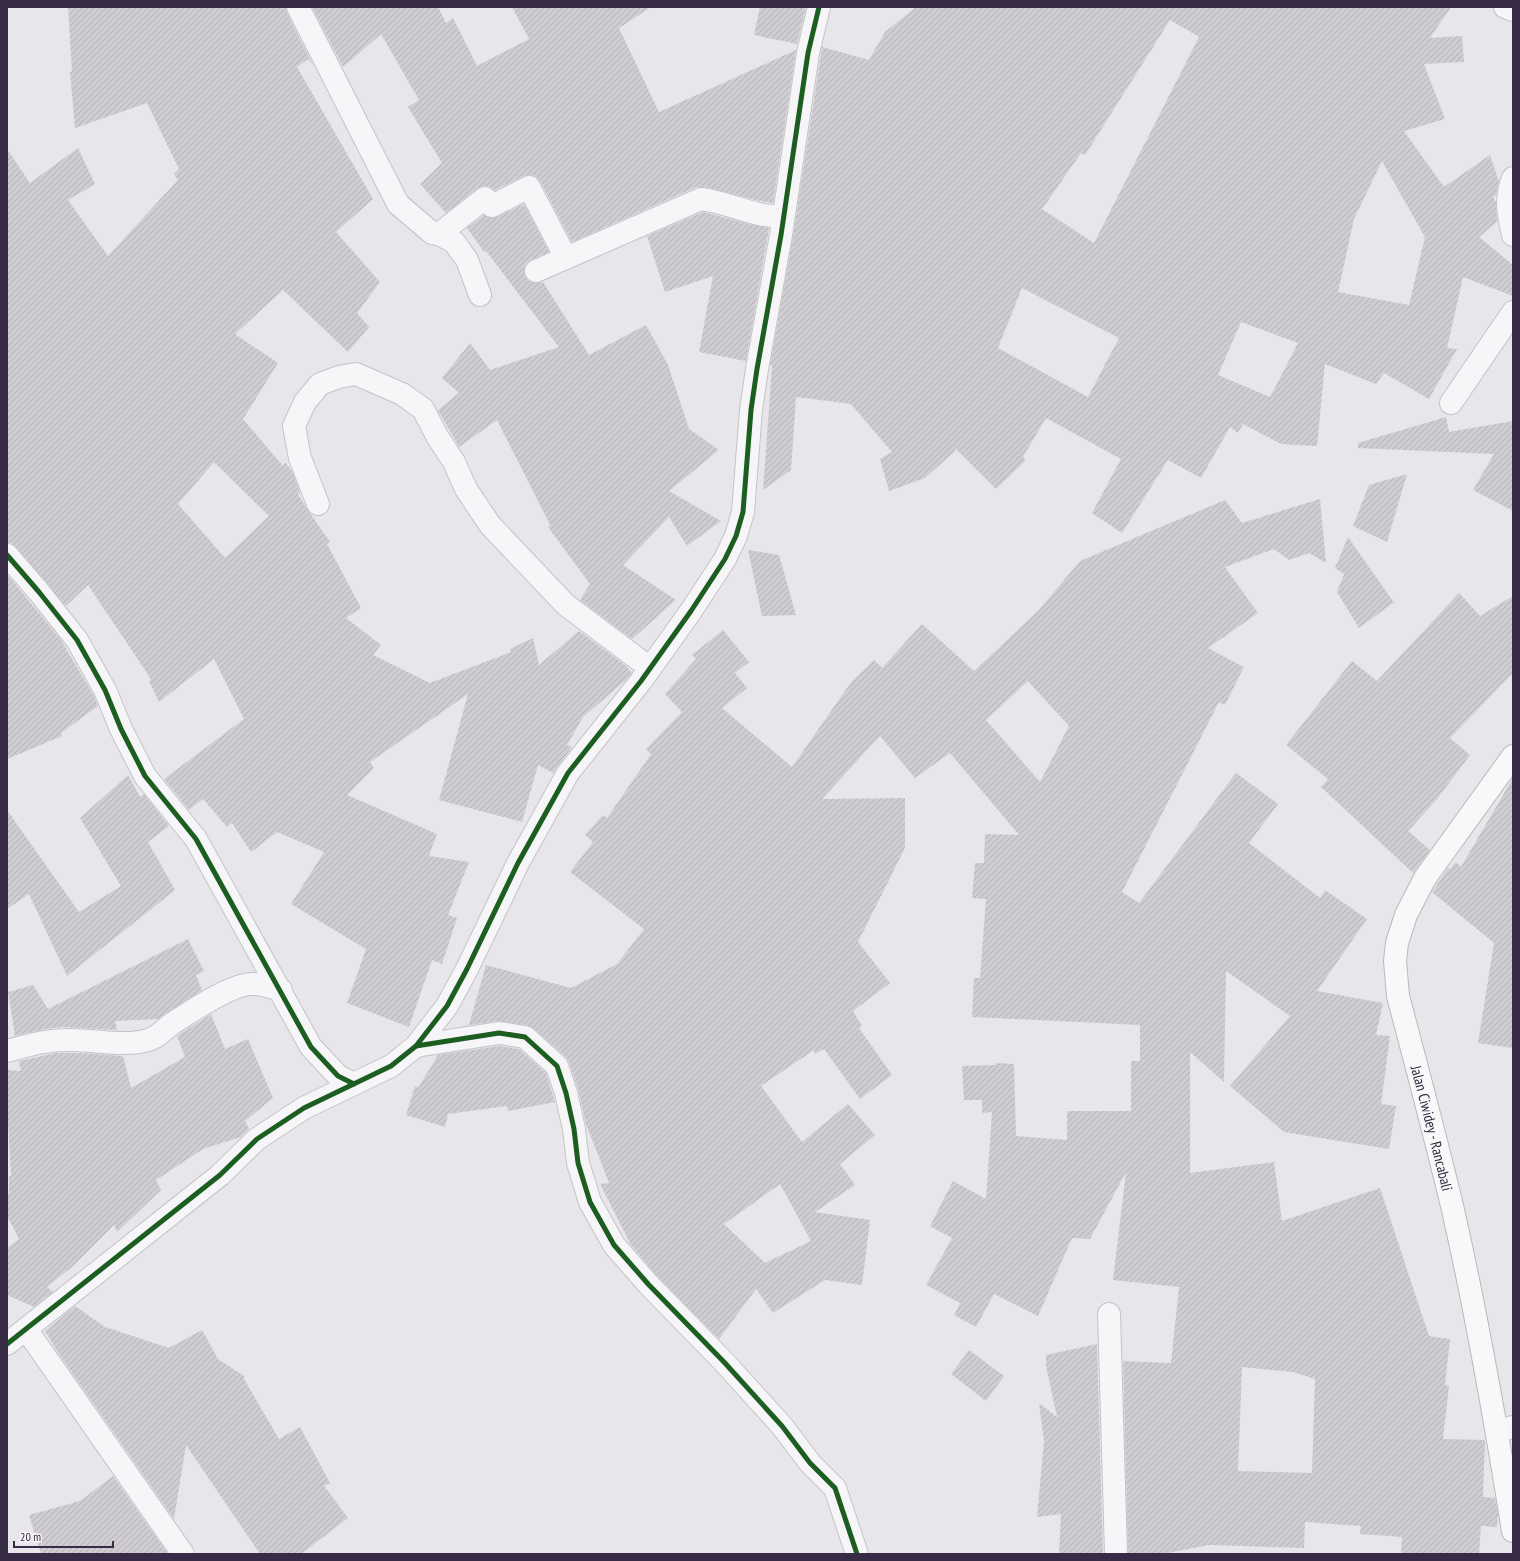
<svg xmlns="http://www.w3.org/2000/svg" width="1520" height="1561" font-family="'PT Sans Narrow',sans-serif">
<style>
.building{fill:url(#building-hatch);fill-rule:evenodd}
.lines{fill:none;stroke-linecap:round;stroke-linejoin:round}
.street-casing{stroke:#c5c3c8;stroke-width:24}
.highway-casing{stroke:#bbb8bf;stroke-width:24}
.street{stroke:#f6f5f7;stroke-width:22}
.highway{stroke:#f8f8f8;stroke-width:22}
.cycleway-casing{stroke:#f6f4f9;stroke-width:8}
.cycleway{stroke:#1b5e20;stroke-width:5}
.labels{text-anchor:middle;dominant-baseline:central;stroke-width:3;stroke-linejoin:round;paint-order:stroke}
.street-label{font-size:15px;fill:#372b45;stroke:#f6f4f9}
</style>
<defs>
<pattern id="building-hatch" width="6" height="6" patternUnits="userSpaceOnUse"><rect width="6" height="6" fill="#d0cdd2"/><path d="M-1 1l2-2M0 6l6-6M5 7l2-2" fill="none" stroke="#b3b0b6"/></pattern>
</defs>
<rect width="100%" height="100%" fill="#e8e6ea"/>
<g class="building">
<path d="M68,7H286L287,13L313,65L308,59L297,67L373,199L336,232L380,282L357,313L369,327L348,352L283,290L235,334L278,363L243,419L283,466L285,462L292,471L300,492L298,494L307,509L330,542L327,544L361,608L346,618L381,645L373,655L430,683L511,652L510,649L533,638L539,665L579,631L625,665L632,673L626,680L583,717L567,745L572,747L553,773L538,765L522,822L439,800L468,694L370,762L374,768L347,795L437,834L429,856L469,862L448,915L457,918L442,964L432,960L409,1027L347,1003L366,949L291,904L324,852L277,832L251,852L232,823L227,827L203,799L189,810L164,779L244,719L214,659L159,702L149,681L151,679L88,585L66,606L16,547L11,543H7V149L30,183L78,148L95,184L68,200L108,256L178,180L174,174L179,169L147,103L75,128L70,72L72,71ZM214,462L269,516L225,558L178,504Z"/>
<path d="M312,7H438L446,23L453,18L477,66L529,39L512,7H651L619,28L659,112L796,50L773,203L755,200L714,189L703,187H696L572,242L540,181L535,176L529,175L523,176L495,190L489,186H483L478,188L446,213L420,184L442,163L408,107L419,100L381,34L343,67Z"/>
<path d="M760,7H806L797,44L754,35Z"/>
<path d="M916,7H1451L1430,38L1462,36L1464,62L1424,64L1445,119L1404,131L1444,187L1490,155L1499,182L1496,195L1493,197L1496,202L1497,222L1479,237L1513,265V296L1463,277L1447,348L1457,349L1429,399L1384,373L1376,384L1325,364L1317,446L1281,444L1243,424L1238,433L1230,427L1201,478L1168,460L1122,533L1092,513L1121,459L1046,418L1023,457L1026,460L996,489L955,448V451L925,478L889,491L880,459L892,452L851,404L796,397L791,470L763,490L772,366L770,365L793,237L822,47L869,60L885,32ZM1170,20L1199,37L1094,243L1042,209L1081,153L1085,155ZM1382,161L1425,237L1409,305L1338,292L1354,219ZM1022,288L1119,338L1088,397L998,348ZM1241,322L1298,343L1270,397L1218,375Z"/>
<path d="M524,204L549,252L531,260L526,263L524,269L525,276L529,281L534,283L543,282L589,355L646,325L668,365L689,429L719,450L669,491L721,521L687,546L669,517L623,565L676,600L632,639L580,600L590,584L548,527L550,525L497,420L459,447L438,410L459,393L442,378L470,343L490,370L559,347L486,251L484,252L467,228L484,215L492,218L497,217Z"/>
<path d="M703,212L749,224L769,228L746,361L699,352L713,276L665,292L647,236Z"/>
<path d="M1446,417L1449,432L1513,421V511L1473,490L1494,454L1358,448V443Z"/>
<path d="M1407,474L1387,542L1353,526L1369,485Z"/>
<path d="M1320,499L1326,563L1309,553L1289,560L1274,549L1225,567L1258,613L1208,648L1244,667L1225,705L1219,702L1122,892L1139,903L1236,773L1278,804L1249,843L1320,898L1325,890L1367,919L1317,991L1383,1003L1376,1035L1390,1036L1381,1104L1396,1106L1389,1149L1284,1132L1230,1086L1290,1016L1226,971L1224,1082L1190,1052V1173L1274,1162L1282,1221L1380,1188L1429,1336L1450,1339L1445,1385L1449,1386L1443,1439L1485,1440L1483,1497L1495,1498L1498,1514L1497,1527L1481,1526L1479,1554H1401L1402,1537L1360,1534L1361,1526L1305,1522L1304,1548L1208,1545L1163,1554H1128L1123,1361L1171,1363L1179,1287L1113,1280L1126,1172L1090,1239L1072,1238L1038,1316L994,1294L976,1327L954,1315L960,1303L926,1285L952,1238L930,1226L953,1181L986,1199L992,1112L982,1113V1100H964L962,1066L995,1065V1063L1014,1064L1016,1136L1067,1140V1111H1131V1061H1140V1025L972,1017L974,978H980L986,899L972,898L975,863H984L985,834L1019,835L950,753L915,778L880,736L822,799L905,798V848L858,942L890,983L853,1011L862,1026L859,1028L892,1075L860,1099L824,1049L815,1054L814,1050L761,1086L802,1142L848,1104L875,1135L840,1164L855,1185L815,1212L870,1220L862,1285L825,1280L773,1313L756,1289L719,1339L658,1277L631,1245L600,1184L609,1183L586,1124L578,1089L569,1062L566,1057L533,1028L527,1025L497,1021L469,1025L486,965L571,988L617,964L644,929L570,872L593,842L585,835L603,815L607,818L651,754L646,749L682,712L665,694L696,659L692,655L723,630L749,662L735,673L747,688L722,708L792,767L852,681L874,660L882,668L922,624L974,671L1039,610L1080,561L1225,500L1242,523ZM1028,681L1069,726L1040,782L986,720ZM780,1184L811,1241L765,1263L724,1224ZM1242,1367L1293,1372L1315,1379L1312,1473L1238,1471Z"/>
<path d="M1348,537L1395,604L1393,603L1359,628L1337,592L1344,574L1335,568Z"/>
<path d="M748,550L779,555L796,615L762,616Z"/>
<path d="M7,574L61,640L94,696L98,706L61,733L62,736L7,759Z"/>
<path d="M1459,593L1480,616L1513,596V673L1450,738L1470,755L1437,799L1408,831L1430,850L1413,873L1321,787L1328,779L1286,745L1352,661L1377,681Z"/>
<path d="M128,775L140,797L144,794L169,826L148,842L175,890L67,976L29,894L7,909V810L79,912L121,886L80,818Z"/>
<path d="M1513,778V1048L1478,1043L1494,943L1432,892L1448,868L1450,869L1456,862L1461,867Z"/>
<path d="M188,939L204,971L196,975L202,990L158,1019L115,1021L117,1030L63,1027L45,1029L15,1036L8,992L33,985L48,1009Z"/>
<path d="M211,1014L225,1049L248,1039L273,1098L245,1121L249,1129L241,1137L203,1149L156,1180L161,1190L117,1232L114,1225L73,1266L47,1287L53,1292L34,1307L7,1295V1248L19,1239L7,1216V1194L9,1193V1176H11L7,1104V1070L21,1071L19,1061L56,1053H81L123,1056L131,1088L185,1057L177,1036Z"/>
<path d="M499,1046L519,1049L546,1073L555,1102L508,1111L507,1106L448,1114L445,1127L406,1115L415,1086L418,1088L438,1055Z"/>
<path d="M75,1306L105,1327L169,1348L202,1330L218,1359L244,1376V1379L279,1439L300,1427L330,1483L324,1486L348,1518L301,1554H260L186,1445L174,1519L59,1354L45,1331Z"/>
<path d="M1097,1344L1103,1554H1059L1061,1514L1037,1517L1044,1441L1039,1403L1057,1417L1046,1366V1355Z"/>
<path d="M969,1350L1004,1376L986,1401L951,1374Z"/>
<path d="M113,1476L168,1554H41L29,1515L80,1501Z"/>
</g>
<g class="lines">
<g class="street-casing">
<g id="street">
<path d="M298,7L398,204L432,233L439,234L454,242L467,260L480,295"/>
<path d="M1505,7L1513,10"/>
<path d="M1513,178C1505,198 1508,214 1513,235"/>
<path d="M439,234L485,198L492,206L529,187L566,258"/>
<path d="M536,271L701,199C729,202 754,218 783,216"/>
<path d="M1451,403L1513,312"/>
<path d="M318,504L300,458L294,426L305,402L320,384L339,377L356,374L402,394L423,409L437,436L454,462L466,489L490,525L566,605L650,668"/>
<path d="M7,555L39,592L77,640L105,690L121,729L145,776L196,839L311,1047L338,1076L354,1084"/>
<path d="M416,1046L499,1033L525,1037L557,1066L566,1093L574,1129L578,1163L590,1202L614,1245L649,1285L724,1362L782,1426L810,1463L835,1488L857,1554"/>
<path d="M7,1051C29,1045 49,1039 72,1040C97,1040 124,1047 148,1040C159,1037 164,1029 173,1023C190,1012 234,982 254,984C263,984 272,988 281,990"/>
<path d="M1109,1314L1116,1554"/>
<path d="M26,1329L183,1554"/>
<path d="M7,1344L220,1175L257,1139L304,1108L391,1066L416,1046L447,1006L467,969L518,863L568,773L641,681L691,611L725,559L736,536L743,512L751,410L757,369L781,235L808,53L819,7"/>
<path d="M1497,1431L1513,1427"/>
</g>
</g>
<g class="highway-casing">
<g id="highway">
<path id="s1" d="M1513,756L1425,878L1406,915L1397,943L1395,961L1398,996C1417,1068 1436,1139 1453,1210C1477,1316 1496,1424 1513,1531"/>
</g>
</g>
<use href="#street" class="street"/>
<use href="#highway" class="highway"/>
<g class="cycleway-casing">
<g id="cycleway">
<path d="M7,555L39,592L77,640L105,690L121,729L145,776L196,839L311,1047L338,1076L354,1084"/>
<path d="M416,1046L499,1033L525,1037L557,1066L566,1093L574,1129L578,1163L590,1202L614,1245L649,1285L724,1362L782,1426L810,1463L835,1488L857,1554"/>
<path d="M7,1344L220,1175L257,1139L304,1108L391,1066L416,1046L447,1006L467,969L518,863L568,773L641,681L691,611L725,559L736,536L743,512L751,410L757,369L781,235L808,53L819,7"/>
</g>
</g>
<use href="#cycleway" class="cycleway"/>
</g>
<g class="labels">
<g class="street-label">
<text stroke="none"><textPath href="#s1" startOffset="411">Jalan Ciwidey - Rancabali</textPath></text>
</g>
</g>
<rect width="1520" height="1561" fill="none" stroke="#372b45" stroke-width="16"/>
<path d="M14 1541v6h99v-6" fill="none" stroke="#372b45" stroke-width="2"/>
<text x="20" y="1541" font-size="12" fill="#372b45" stroke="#f6f4f9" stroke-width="3" paint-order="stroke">20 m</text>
</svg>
